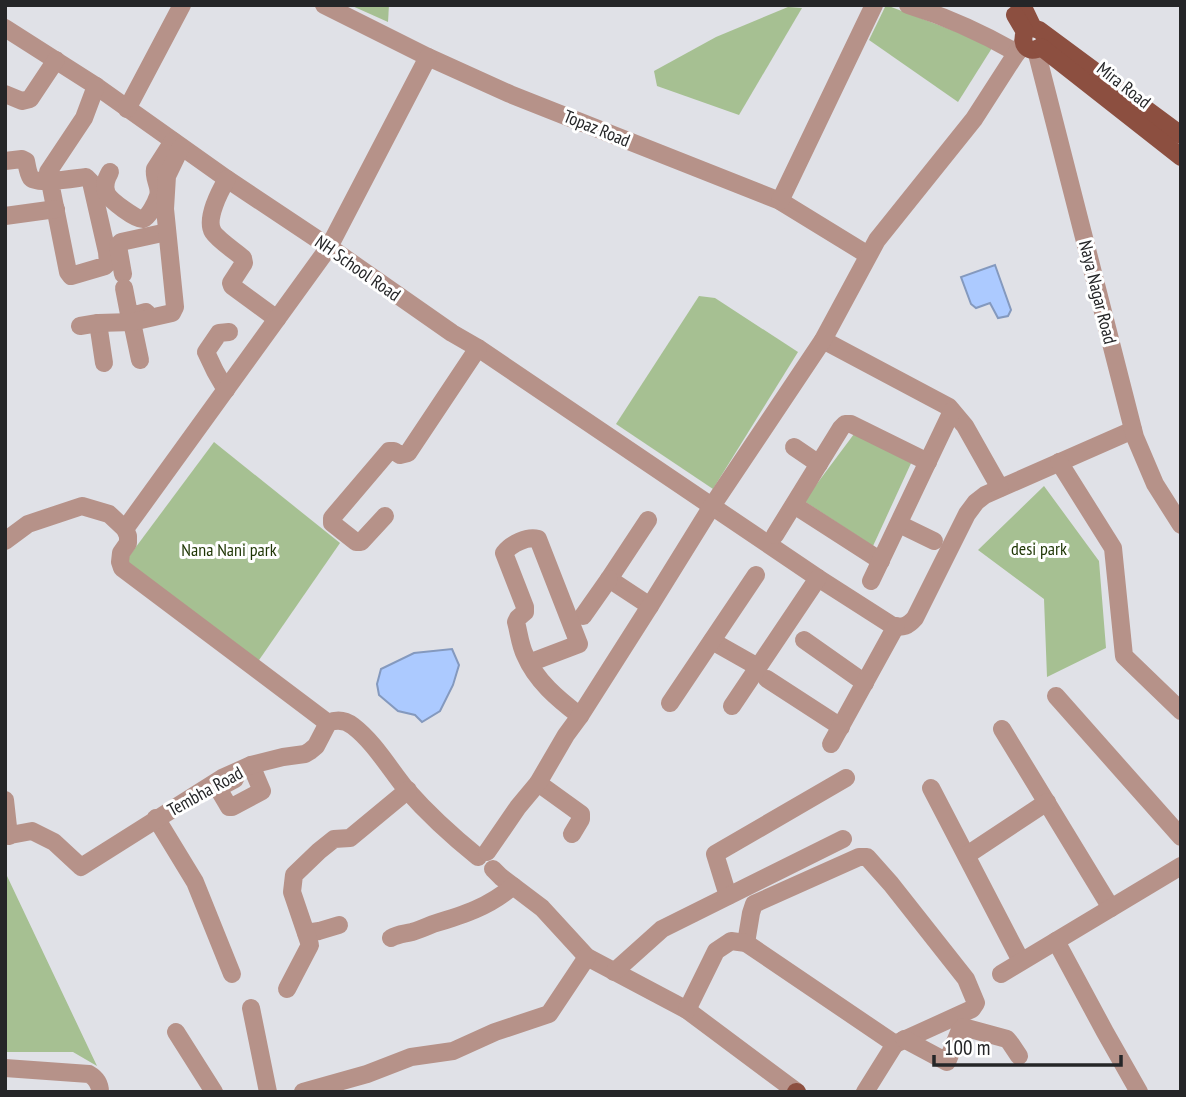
<svg xmlns="http://www.w3.org/2000/svg" width="1186" height="1097" font-family="'PT Sans Narrow',sans-serif">
<style>
.green{fill:#a6c092}
.water{fill:#accaff;stroke:#8499be;stroke-width:2}
.lines{fill:none;stroke-linecap:round;stroke-linejoin:round}
.minor{stroke:#b69289;stroke-width:18}
.major{stroke:#8c4f40;stroke-width:18}
.labels{text-anchor:middle;dominant-baseline:central;stroke-width:6;stroke-linejoin:round;paint-order:stroke}
.street-label{font-size:18px;fill:#252628;stroke:#fff}
.park-label{font-size:18px;fill:#1f3605;stroke:#fff}
</style>
<rect width="100%" height="100%" fill="#e0e1e7"/>
<g class="green">
<path d="M350,5H389L388,22Z"/>
<path d="M886,5L957,32L992,48L958,102L869,40Z"/>
<path d="M788,7L802,8L739,115L657,86L654,71L716,37Z"/>
<path d="M699,296L715,298L798,352L713,489L616,424Z"/>
<path d="M857,430L913,459L873,546L804,501Z"/>
<path d="M214,442L340,543L257,663L124,563Z"/>
<path d="M1044,486L1099,561L1106,648L1047,677L1044,599L978,550Z"/>
<path d="M7,876L97,1066L73,1052H5V882Z"/>
</g>
<g class="water">
<path d="M995,265L1011,310L1008,316L998,318L990,303L976,308L971,304L961,277Z"/>
<path d="M452,649L459,665L453,685L440,711L422,722L415,715L398,711L379,695L377,684L381,669L414,653Z"/>
</g>
<g class="lines">
<g class="minor">
<path d="M324,5L428,57L510,94L780,201L868,255"/>
<path d="M908,5C947,17 982,33 1017,53"/>
<path d="M5,28L96,86L227,179L329,247L452,333L478,348L818,578L893,626C903,628 908,626 915,618L967,514L976,502L985,495L1133,430"/>
<path d="M1036,50L1135,437L1155,484L1181,525"/>
<path d="M5,94L22,101L30,99L56,60"/>
<path d="M127,109L182,5"/>
<path d="M5,161L22,159L26,161C27,166 28,174 31,178C36,185 76,178 86,177L91,182L107,252L108,263L105,266L71,276L68,272L48,172L84,118L96,86"/>
<path d="M110,172C106,179 103,186 107,194C110,200 136,220 143,219C149,217 156,202 158,196C161,187 153,179 155,169L173,141"/>
<path d="M227,179C220,191 205,219 213,232C218,240 235,251 243,258L244,263L231,283L232,286L277,319"/>
<path d="M780,201L874,5"/>
<path d="M5,216L56,209"/>
<path d="M123,274L118,246L121,242L167,232"/>
<path d="M124,288L129,314L132,316L146,312"/>
<path d="M132,322L140,360"/>
<path d="M98,323L104,363"/>
<path d="M80,326L98,323L132,322L172,313L175,307L165,209L167,176L181,147"/>
<path d="M823,340L949,407L965,426L1000,488"/>
<path d="M226,390L215,371L206,352L219,333L229,332"/>
<path d="M794,447L819,464"/>
<path d="M1059,462L1113,548L1124,656L1181,711"/>
<path d="M794,505L881,561"/>
<path d="M385,516L361,542H356L332,523V518L389,451H394L400,455L408,453L478,348"/>
<path d="M648,520L609,579L650,606"/>
<path d="M899,524L934,541"/>
<path d="M125,529L329,247L428,57"/>
<path d="M775,535L841,428L845,424H851L928,462"/>
<path d="M5,541L28,524L82,506L109,514L125,529L128,536V543L121,553L120,562L122,568L328,723"/>
<path d="M871,581L952,411"/>
<path d="M583,616L609,579"/>
<path d="M804,640L865,683"/>
<path d="M712,641L758,667"/>
<path d="M529,663L579,644L538,539C527,536 511,544 504,553L525,607V612L518,618L516,622C519,633 520,645 525,655C536,681 558,699 580,716"/>
<path d="M767,679L841,727"/>
<path d="M1056,696L1181,837"/>
<path d="M670,703L756,575"/>
<path d="M732,706L818,578"/>
<path d="M1002,729L1111,908"/>
<path d="M831,744L896,626"/>
<path d="M235,779L220,787L219,790L229,807H232L262,791L251,765"/>
<path d="M538,783L581,814V819L572,834"/>
<path d="M931,788L1021,961"/>
<path d="M5,800L9,836"/>
<path d="M156,818L195,882L232,974"/>
<path d="M5,836L32,831L54,842L81,867L222,778L251,765L283,757L305,754L310,751L316,746L328,723C337,719 345,720 353,726C374,742 389,768 406,789C428,814 452,836 478,857"/>
<path d="M487,852L518,807L538,783L566,735L580,716L650,606L712,506L823,340L877,240L974,119L1023,43"/>
<path d="M967,855L1047,802"/>
<path d="M493,869L501,877L542,908L587,957L687,1010L797,1092"/>
<path d="M728,896L715,854L846,778"/>
<path d="M306,933L319,931L339,925"/>
<path d="M391,938C398,934 404,934 412,932C419,930 426,927 433,924C463,915 489,907 513,886"/>
<path d="M1056,941L1105,1032L1139,1092"/>
<path d="M746,943L751,913L754,904L859,857H867L891,884L966,979L976,1003L972,1009L895,1044"/>
<path d="M614,972L662,929L843,839"/>
<path d="M1001,974L1181,866"/>
<path d="M287,989L310,945L292,892L294,875L319,851L334,839L350,838L408,790"/>
<path d="M251,1008L268,1092"/>
<path d="M687,1010L716,951L731,941L746,943L895,1044L865,1092"/>
<path d="M176,1032L214,1092"/>
<path d="M904,1039L947,1062L960,1030L963,1027L1007,1039L1011,1044L1019,1056"/>
<path d="M5,1068L89,1074C96,1078 100,1084 100,1092"/>
<path d="M303,1092L367,1074L411,1057L453,1051L495,1032L549,1014L587,957"/>
</g>
<g class="major">
<path d="M1022,5L1033,28L1039,30L1181,135"/>
<path d="M1015,15L1025,32C1020,44 1028,55 1041,47"/>
<path d="M1041,47L1181,157"/>
<path d="M796,1092H797"/>
</g>
</g>
<g class="labels">
<g class="street-label">
<text transform="translate(1124 85) rotate(38)">Mira Road</text>
<text transform="translate(597 128) rotate(22)">Topaz Road</text>
<text transform="translate(358 268) rotate(35)">NH School Road</text>
<text transform="translate(1098 292) rotate(76)">Naya Nagar Road</text>
<text transform="translate(205 791) rotate(-29)">Tembha Road</text>
</g>
<g class="park-label">
<text x="1039" y="548">desi park</text>
<text x="229" y="549">Nana Nani park</text>
</g>
</g>
<rect width="1186" height="1097" fill="none" stroke="#252628" stroke-width="14"/>
<path d="M934 1055v10h187v-10" fill="none" stroke="#252628" stroke-width="3.5"/>
<text x="944" y="1055" font-size="21" fill="#252628" stroke="#ffffff" stroke-width="5" paint-order="stroke">100 m</text>
</svg>
